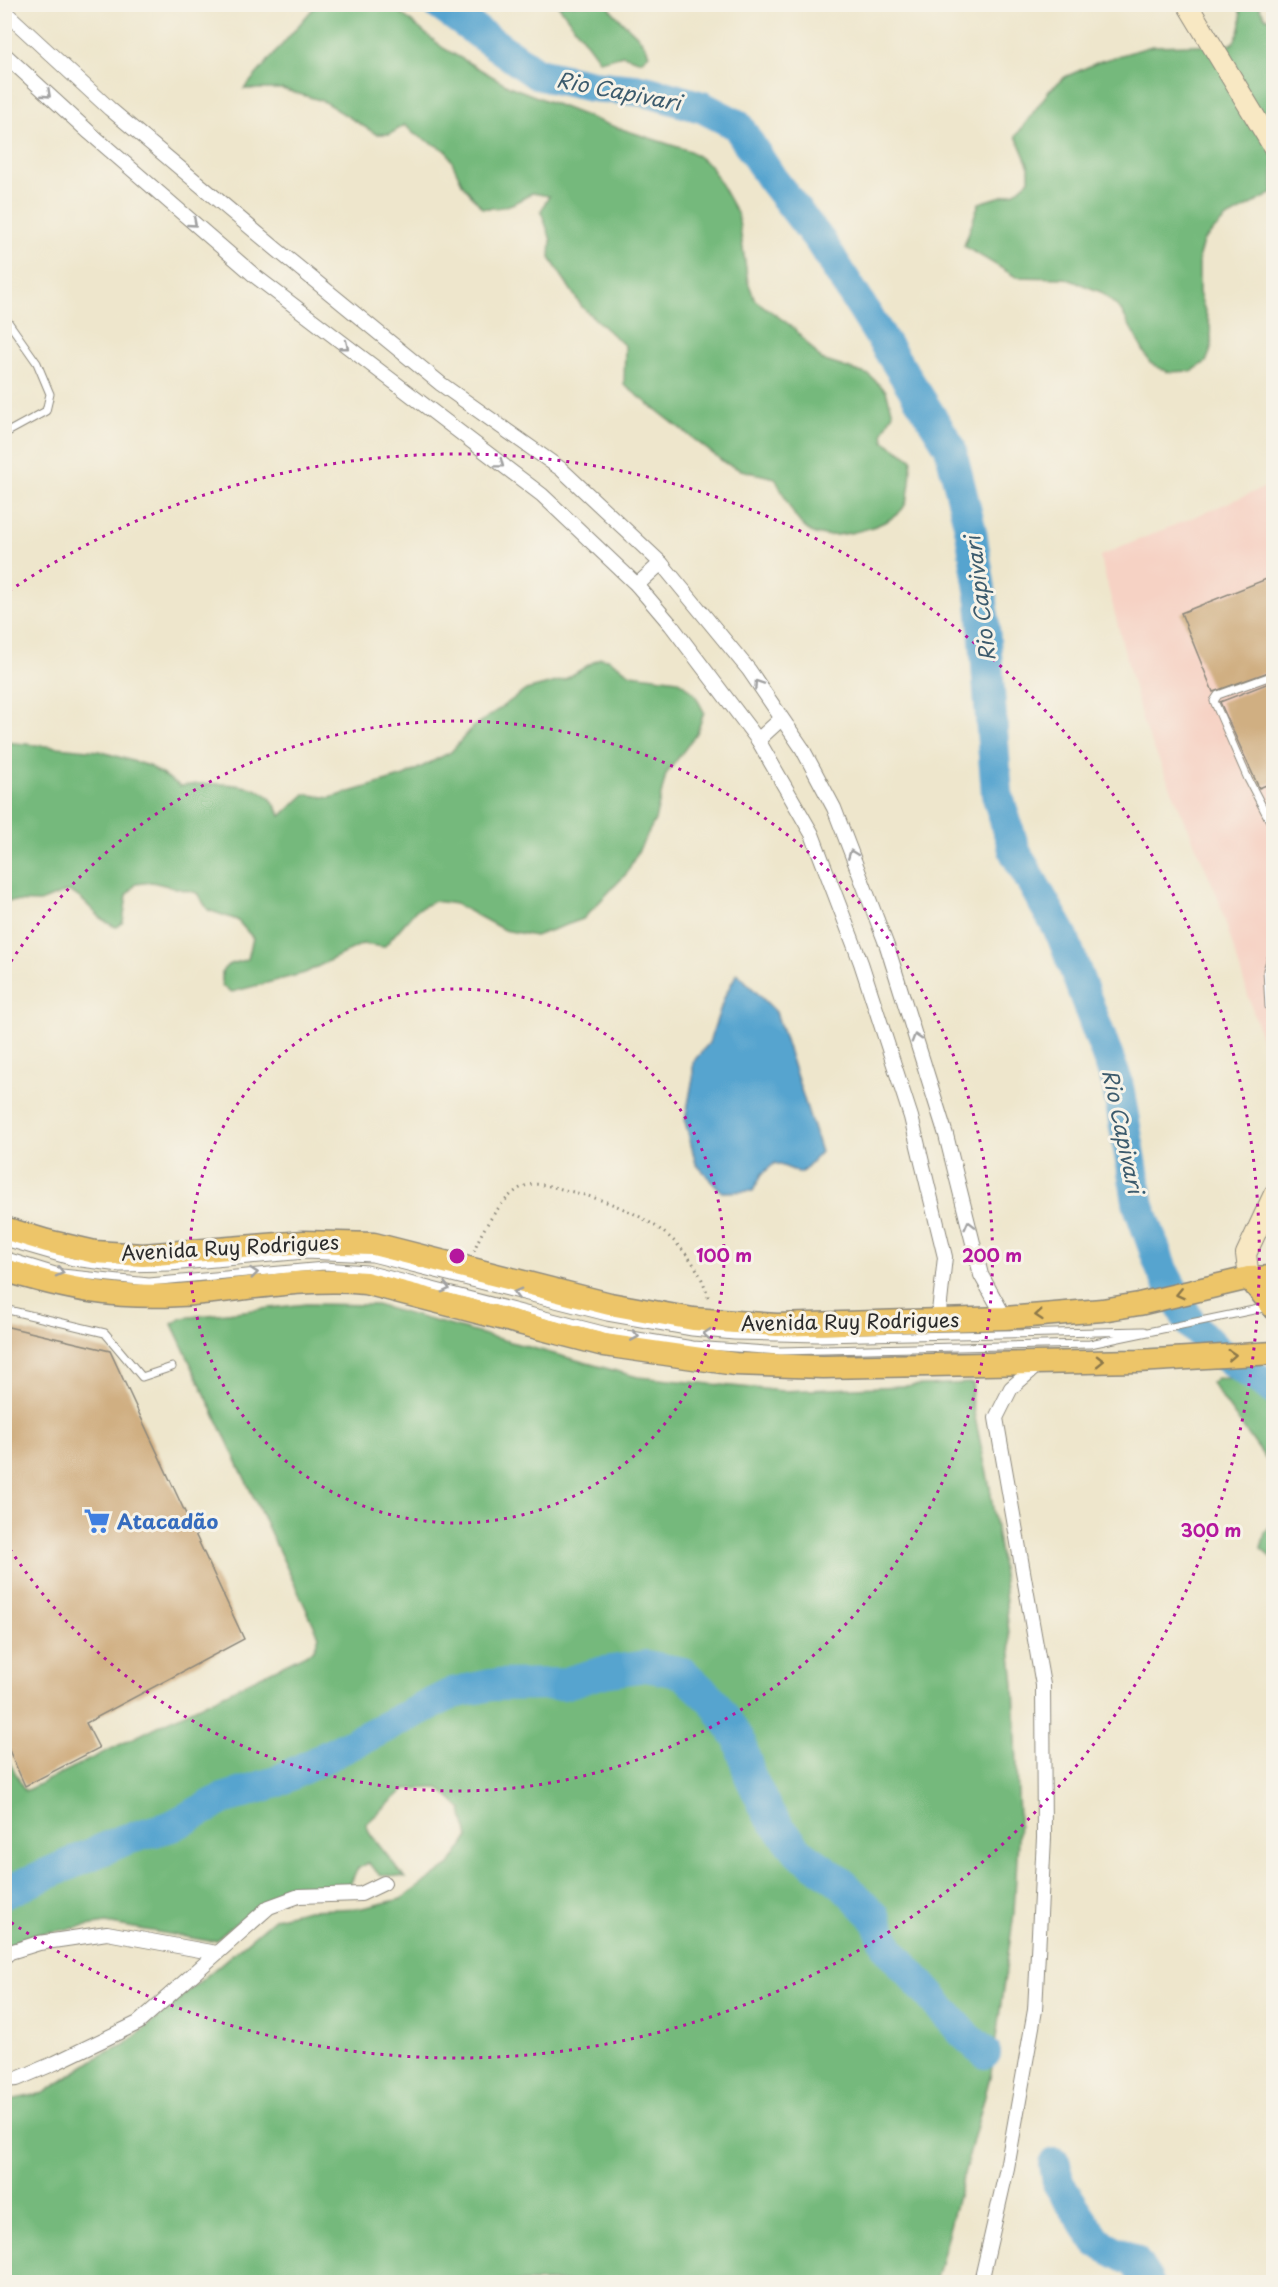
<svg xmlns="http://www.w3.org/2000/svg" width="1278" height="2287" font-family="'Playpen Sans',sans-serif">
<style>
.built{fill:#f6d2c4}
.forest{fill:#75b97c;stroke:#507254;stroke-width:1.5}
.water{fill:#56a4cf;stroke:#40687d;stroke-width:1.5}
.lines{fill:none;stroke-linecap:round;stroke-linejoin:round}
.river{stroke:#56a4cf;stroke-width:32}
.building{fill:#d0af82}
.lane-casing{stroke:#8c887c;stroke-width:9}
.street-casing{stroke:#8c887c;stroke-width:16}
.secondary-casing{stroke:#8c887c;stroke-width:22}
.primary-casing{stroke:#8c887c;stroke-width:25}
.path{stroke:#8c887c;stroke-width:3;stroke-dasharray:1.5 4.5;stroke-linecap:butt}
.lane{stroke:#fff;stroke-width:7}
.street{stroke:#fff;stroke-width:14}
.secondary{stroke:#f8e8c3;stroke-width:20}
.primary{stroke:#edc569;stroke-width:22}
.oneway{stroke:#a0a0a0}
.oneway2{stroke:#8c784a}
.ring{fill:none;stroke:#b5179e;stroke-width:3;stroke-dasharray:3 6}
.labels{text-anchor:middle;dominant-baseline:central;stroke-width:6;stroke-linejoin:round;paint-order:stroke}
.street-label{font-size:20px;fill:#2b2b2b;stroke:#f7f3e8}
.shop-label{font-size:20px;font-weight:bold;fill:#366cbe;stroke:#f7f3e8;text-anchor:start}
.water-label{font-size:21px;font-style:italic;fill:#3c5b6d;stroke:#f7f3e8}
.centre{fill:#b5179e;stroke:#f7f3e8;stroke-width:3}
.ring-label{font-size:18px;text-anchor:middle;font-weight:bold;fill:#b5179e;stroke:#f7f3e8;stroke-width:6;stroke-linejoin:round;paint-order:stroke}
</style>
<rect width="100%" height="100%" fill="#f7f3e8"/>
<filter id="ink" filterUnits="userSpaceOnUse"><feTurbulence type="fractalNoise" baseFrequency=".0167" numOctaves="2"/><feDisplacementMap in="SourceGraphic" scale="12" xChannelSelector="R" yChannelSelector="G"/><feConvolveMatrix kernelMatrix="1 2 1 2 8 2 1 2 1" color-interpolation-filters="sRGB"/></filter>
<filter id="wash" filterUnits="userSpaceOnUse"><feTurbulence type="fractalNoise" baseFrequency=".008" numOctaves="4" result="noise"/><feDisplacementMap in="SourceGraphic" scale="24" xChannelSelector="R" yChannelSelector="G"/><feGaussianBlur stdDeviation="1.35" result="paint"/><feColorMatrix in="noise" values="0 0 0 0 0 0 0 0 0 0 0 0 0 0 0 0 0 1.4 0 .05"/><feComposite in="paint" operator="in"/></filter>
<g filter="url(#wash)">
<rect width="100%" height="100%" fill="#eee6cc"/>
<path class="built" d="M1273,484V1076L1217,895L1143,723L1100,556Z"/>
<g class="forest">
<path d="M317,4L391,5L443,48L509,86L609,125L690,151L710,165L738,215L748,282L755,300L794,328L822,360L869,375L886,391L893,413L883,432L884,441L912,459C910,473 911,493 905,505C895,526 836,540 815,534C795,527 785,495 775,478L741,470L725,463L624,385L625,346L582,307L550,258L551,240L541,211L549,196L532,193C515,204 502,210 482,208L463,185L447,151L414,134L405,125L390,134H376L323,101L282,89H244Z"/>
<path d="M558,5H608C619,24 642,33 649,54L641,61L623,55L600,61Z"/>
<path d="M1239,5H1258L1265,17L1273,21V193L1225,219L1203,241L1199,256V293L1210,326L1212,347L1206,362L1192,371L1167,372L1150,363L1121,310L1101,292L1065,278L1016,277L964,246L979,203L1015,192L1029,180V167L1016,136L1049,91L1065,77L1101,61L1152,46L1232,44C1243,30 1242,21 1239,5Z"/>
<path d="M600,658L608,659L631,674L678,680L694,693L704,712L697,733L666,774L655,820L626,874L583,919L535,936L504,930L456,904L434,901L416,910L384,947L362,944L305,973L232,992L222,986V971L228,965L248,959L253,938L237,920L208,910L197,893L152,882L136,884L127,895L123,922L116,927C96,920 88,899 68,891L40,902L5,901V742L99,751L149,766L180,786C203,783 250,781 268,796C274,801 277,810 281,816L305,794L330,798L404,776L451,752L472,728L526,690L564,680Z"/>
<path d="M306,1304L376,1305L638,1377L783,1391L973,1383L971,1399L990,1488L1004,1582L1014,1685L1019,1820L1014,1913L991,2073L935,2282H5V2101L44,2093L103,2054L126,2044L275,1918L308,1910L362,1908L401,1899L450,1865L468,1838L462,1810L439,1788L405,1789L366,1824L370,1834L405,1878L379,1874L368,1863L357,1869L349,1887L298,1889L254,1908L216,1940L209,1941L106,1923L37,1934L5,1948L4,1752L25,1791L314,1650L319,1636L172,1324L182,1318Z"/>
<path d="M1217,1378C1227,1379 1241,1377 1250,1381C1278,1393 1274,1440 1273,1469L1211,1383Z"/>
<path d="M1273,1523V1559L1261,1549L1265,1532Z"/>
</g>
<path class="water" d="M737,973L776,1012L821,1152L801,1173L775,1163L762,1174L753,1191L722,1192L696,1164L685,1121L693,1078V1062L709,1043L724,998Z"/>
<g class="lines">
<g class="river">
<path d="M438,4L537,74L592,86L645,91L702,107L737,125L771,178L820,241L950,447L971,532L982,602L997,794L1015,852L1062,935L1117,1082L1139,1206L1162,1270L1190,1323L1217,1351L1274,1389"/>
<path d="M4,1893L124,1840L172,1826L223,1799L276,1782L453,1693L491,1685L562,1684L604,1672L646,1666L683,1673L713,1701L739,1739L750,1776L769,1815L799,1852L842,1883L874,1916L889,1949L964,2034L985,2053"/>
<path d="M1055,2164L1058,2183L1097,2242L1135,2262L1148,2282"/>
</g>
</g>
<g id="blocks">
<g class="building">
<path d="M1274,576V670L1213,692L1181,613Z"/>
<path d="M1274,681V782L1259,788L1220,702Z"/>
<path d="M4,1326L110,1351L244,1639L86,1723L99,1748L25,1786L4,1739Z"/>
</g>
</g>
</g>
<g filter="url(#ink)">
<use href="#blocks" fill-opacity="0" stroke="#8c887c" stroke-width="1.5"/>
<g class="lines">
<g class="lane-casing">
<g id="lane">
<path d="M4,316L37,363L50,394L46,411L4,434"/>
<path d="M1274,675L1218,695L1214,701L1248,779L1274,829"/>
<path d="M1269,1007L1267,970L1274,949"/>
<path d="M4,1242L73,1262L120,1268L170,1267L305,1255L372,1258L607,1317L692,1332L734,1336L819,1338L1144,1331"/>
<path d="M4,1255L62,1273L149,1282L324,1266L367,1269L607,1331L693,1345L780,1351L1090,1344L1268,1307"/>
<path d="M4,1309L105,1333L142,1377L172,1367"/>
</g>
</g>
<g class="street-casing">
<g id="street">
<path d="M4,11L110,109L276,249L441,384L561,469L661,563L749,670L802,748L834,808L887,946L946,1135L981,1275L1005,1318"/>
<path d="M4,54L90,133L255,276L542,495L637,585L671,625L758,740L812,834L861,963L911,1117L945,1257L938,1321"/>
<path d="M637,585L661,563"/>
<path d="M758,740L781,719"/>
<path d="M4,1957L10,1952L39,1943L107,1933L216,1953"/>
<path d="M4,2080L17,2079L55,2063L138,2023L269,1907L299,1896L361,1894L384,1883"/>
<path d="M981,2282L1007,2168L1035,2010L1044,1838L1043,1685L996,1418L1011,1388L1040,1363"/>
</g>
</g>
<g class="secondary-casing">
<g id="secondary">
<path d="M1187,4L1274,148"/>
<path d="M1249,1278L1246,1254L1274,1194"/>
</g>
</g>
<g class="primary-casing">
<g id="primary">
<path d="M4,1228L47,1241L95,1252L143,1255L304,1242L374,1244L610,1304L693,1319L777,1325L1005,1318L1102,1310L1139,1304L1249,1278L1274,1277"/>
<path d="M4,1270C65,1289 116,1299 179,1295C241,1291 303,1277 365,1283L604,1345L735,1364L823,1367L1138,1361L1274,1353"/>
<path d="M1249,1278L1274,1308"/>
</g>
</g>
<path class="path" d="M474,1251C481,1230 506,1190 528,1185C541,1182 556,1188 569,1191C629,1205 693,1235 709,1300"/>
<use href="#lane" class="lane"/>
<use href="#street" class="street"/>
<use href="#secondary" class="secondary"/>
<use href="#primary" class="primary"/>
</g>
<defs><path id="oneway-chevron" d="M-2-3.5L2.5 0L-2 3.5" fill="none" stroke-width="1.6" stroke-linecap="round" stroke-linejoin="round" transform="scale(1.5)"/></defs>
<g class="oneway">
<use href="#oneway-chevron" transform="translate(47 94) rotate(43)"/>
<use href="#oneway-chevron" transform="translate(193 223) rotate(41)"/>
<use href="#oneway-chevron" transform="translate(345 346) rotate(38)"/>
<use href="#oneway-chevron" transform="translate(500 464) rotate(37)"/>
<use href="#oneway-chevron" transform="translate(758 684) rotate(-124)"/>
<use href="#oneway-chevron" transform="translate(852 854) rotate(-111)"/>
<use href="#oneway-chevron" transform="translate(916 1038) rotate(-107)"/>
<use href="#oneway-chevron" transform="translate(969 1225) rotate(-104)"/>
<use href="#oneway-chevron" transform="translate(60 1272) rotate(14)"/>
<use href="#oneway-chevron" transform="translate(254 1273) rotate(-6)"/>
<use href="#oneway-chevron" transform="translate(446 1288) rotate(15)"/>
<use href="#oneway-chevron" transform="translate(517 1293) rotate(-165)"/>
<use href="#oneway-chevron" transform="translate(707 1334) rotate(-175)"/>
<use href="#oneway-chevron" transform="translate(635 1336) rotate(10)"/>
</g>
<g class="oneway2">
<use href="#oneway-chevron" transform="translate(1180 1294) rotate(167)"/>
<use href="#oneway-chevron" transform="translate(1039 1315) rotate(175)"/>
<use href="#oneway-chevron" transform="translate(1232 1355) rotate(-3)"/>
<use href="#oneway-chevron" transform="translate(1100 1361) rotate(-1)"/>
</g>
</g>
<g class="ring">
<circle cx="457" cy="1256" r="267"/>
<path d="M6 969A535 535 0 1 1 6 1543"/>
<path d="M9 591A802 802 0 1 1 9 1921"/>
</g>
<defs>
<g id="supermarket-bare" transform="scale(2.07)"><path d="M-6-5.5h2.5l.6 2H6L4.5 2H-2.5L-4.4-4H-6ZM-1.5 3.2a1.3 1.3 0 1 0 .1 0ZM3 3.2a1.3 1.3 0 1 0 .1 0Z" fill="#3f7fe0" stroke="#f7f3e8" stroke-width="2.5" paint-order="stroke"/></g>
</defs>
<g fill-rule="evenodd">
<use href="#supermarket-bare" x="97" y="1521"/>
</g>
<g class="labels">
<g class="street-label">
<text transform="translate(230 1247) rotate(-3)">Avenida Ruy Rodrigues</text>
<text transform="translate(850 1321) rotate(-1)">Avenida Ruy Rodrigues</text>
</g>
<g class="shop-label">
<text x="117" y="1521">Atacadão</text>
</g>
<g class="water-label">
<text transform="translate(619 90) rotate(11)">Rio Capivari</text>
<text transform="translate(979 599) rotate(-97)">Rio Capivari</text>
<text transform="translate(1124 1131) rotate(78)">Rio Capivari</text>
</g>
</g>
<circle cx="457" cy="1256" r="9" class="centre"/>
<g class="ring-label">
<text x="724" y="1262">100 m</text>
<text x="992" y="1262">200 m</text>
<text x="1211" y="1537">300 m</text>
</g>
<rect width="1278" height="2287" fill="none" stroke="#f7f3e8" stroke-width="24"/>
</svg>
